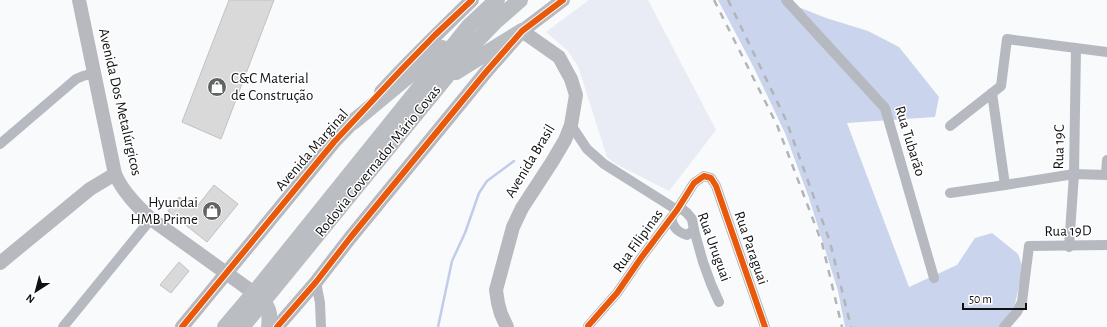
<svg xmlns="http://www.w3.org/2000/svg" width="1107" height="327" font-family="'Alegreya Sans',sans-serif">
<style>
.built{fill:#e9ecf4}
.forest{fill:#cbd4ed}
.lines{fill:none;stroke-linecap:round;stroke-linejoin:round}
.stream{stroke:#c1ccea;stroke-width:2.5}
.building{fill:#d9d9d9;stroke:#c1c1c2}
.street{stroke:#b7b9c0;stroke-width:10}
.secondary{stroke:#b7b9bf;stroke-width:14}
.primary{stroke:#babdc2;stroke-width:16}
.rail{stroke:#b2b4b7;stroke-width:2.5;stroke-dasharray:7 7;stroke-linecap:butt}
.cycleway-casing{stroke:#fff;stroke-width:8}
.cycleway{stroke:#e8590c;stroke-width:6}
.labels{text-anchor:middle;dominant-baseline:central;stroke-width:3;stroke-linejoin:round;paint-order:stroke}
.poi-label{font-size:15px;fill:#111113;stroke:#fff;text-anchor:start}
.street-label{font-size:15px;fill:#111113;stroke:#fff}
</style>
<rect width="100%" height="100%" fill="#f8fafc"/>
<path class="built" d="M589,0H648L716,130L669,191L616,164L607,157L578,66L567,50L546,32Z"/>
<path class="forest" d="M718,0H790L796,6L826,18L868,31L899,47L939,97L935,117L847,123L909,287L957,265L975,238L992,233L1018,254L1023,268L1010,327H845L838,291L809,198L785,133L753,66Z"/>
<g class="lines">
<path class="stream" d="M438,327L452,261L465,233L479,193L487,181L514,161"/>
</g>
<g class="building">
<path d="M229,0H274L221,139L182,122Z"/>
<path d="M214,185L238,204L207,242L168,211L179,197L195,209Z"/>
<path d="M179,262L189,271L171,293L160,285Z"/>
</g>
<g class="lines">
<g class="street">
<path d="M786,0L885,108L934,278"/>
<path d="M992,93L1005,185"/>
<path d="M571,125L587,149L604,164L677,210L682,209L687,213L692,219L694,230L703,262L711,284L719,302"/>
<path d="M950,126L1001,86L1007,39L1107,52"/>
<path d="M0,144L76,79L83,76L94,73"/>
<path d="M1106,174L1107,160"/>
<path d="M950,193L1005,185L1074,174L1107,175"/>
<path d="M671,218C673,227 677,232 687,235L694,230"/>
<path d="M1069,247L1074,174L1076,48"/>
<path d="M316,282L320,303L321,327"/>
<path d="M588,326L617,293L641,258L677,210L694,183L704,176L711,178L716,186L765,327"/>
<path d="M63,327L151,219"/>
<path d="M1004,327L1017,312L1022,302L1029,246L1107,245"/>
</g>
<g class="secondary">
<path d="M79,0L115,174C123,192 137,206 151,219L254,293"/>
<path d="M381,92C410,60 441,30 472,0"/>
<path d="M0,263L90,189L115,174"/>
<path d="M182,327L334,142L360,115"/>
<path d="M277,327L316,282L350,238L486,72L522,31L563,0"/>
<path d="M507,327L501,314L498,303L496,290L513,227L522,208L552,162L565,140L571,125L576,95L571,79L559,57L522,31"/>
</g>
<g class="primary">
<path d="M456,72L522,31"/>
<path d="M353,122L442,48"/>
<path d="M257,296C268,306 271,312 269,327"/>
<path d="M225,327L259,287L469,26L497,0"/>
<path d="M242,327L469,49L496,21L520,0"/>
</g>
<g class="rail">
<path d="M714,0L777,125L822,243L842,327"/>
<path d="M728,0L786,120L830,242L851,327"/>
</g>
<g class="cycleway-casing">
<g id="cycleway">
<path d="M588,326L617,293L641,258L677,210L694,183L704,176L711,178L716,186L765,327"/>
<path d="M182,327L334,142L402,69L435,35L472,0"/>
<path d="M277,327L316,282L350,238L486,72L522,31L563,0"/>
</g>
</g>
<use href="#cycleway" class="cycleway"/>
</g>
<defs>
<g id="shop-disc" transform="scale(1)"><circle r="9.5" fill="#626365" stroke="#fff"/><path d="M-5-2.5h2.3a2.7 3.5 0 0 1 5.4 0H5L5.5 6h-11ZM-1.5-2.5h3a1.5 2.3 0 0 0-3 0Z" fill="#fff"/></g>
</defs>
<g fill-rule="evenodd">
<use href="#shop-disc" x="217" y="87"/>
<use href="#shop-disc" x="212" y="211"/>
</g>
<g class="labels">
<g class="poi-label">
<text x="231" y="78">C&amp;C Material<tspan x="231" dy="17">de Construção</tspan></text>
<text x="198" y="202" text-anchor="end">Hyundai<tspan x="198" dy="17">HMB Prime</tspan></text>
</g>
<g class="street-label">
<text transform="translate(120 102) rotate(77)">Avenida Dos Metalúrgicos</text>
<text transform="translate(910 141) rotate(73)">Rua Tubarão</text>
<text transform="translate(1059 147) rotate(-89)">Rua 19C</text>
<text transform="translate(312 150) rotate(-49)">Avenida Marginal</text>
<text transform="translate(378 161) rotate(-51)">Rodovia Governador Mário Covas</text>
<text transform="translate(530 161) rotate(-59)">Avenida Brasil</text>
<text transform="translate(1068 231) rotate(-1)">Rua 19D</text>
<text transform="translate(638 241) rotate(-54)">Rua Filipinas</text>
<text transform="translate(714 247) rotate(70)">Rua Uruguai</text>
<text transform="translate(751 248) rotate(71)">Rua Paraguai</text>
</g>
</g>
<g transform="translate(36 291) rotate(216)" stroke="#ffffff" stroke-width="3" paint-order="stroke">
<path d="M0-3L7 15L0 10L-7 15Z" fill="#111113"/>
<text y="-6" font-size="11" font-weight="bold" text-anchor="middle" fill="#111113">N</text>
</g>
<path d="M963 303v6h63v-6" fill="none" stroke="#111113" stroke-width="2"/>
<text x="969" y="303" font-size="12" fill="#111113" stroke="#ffffff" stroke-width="3" paint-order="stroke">50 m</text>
</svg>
